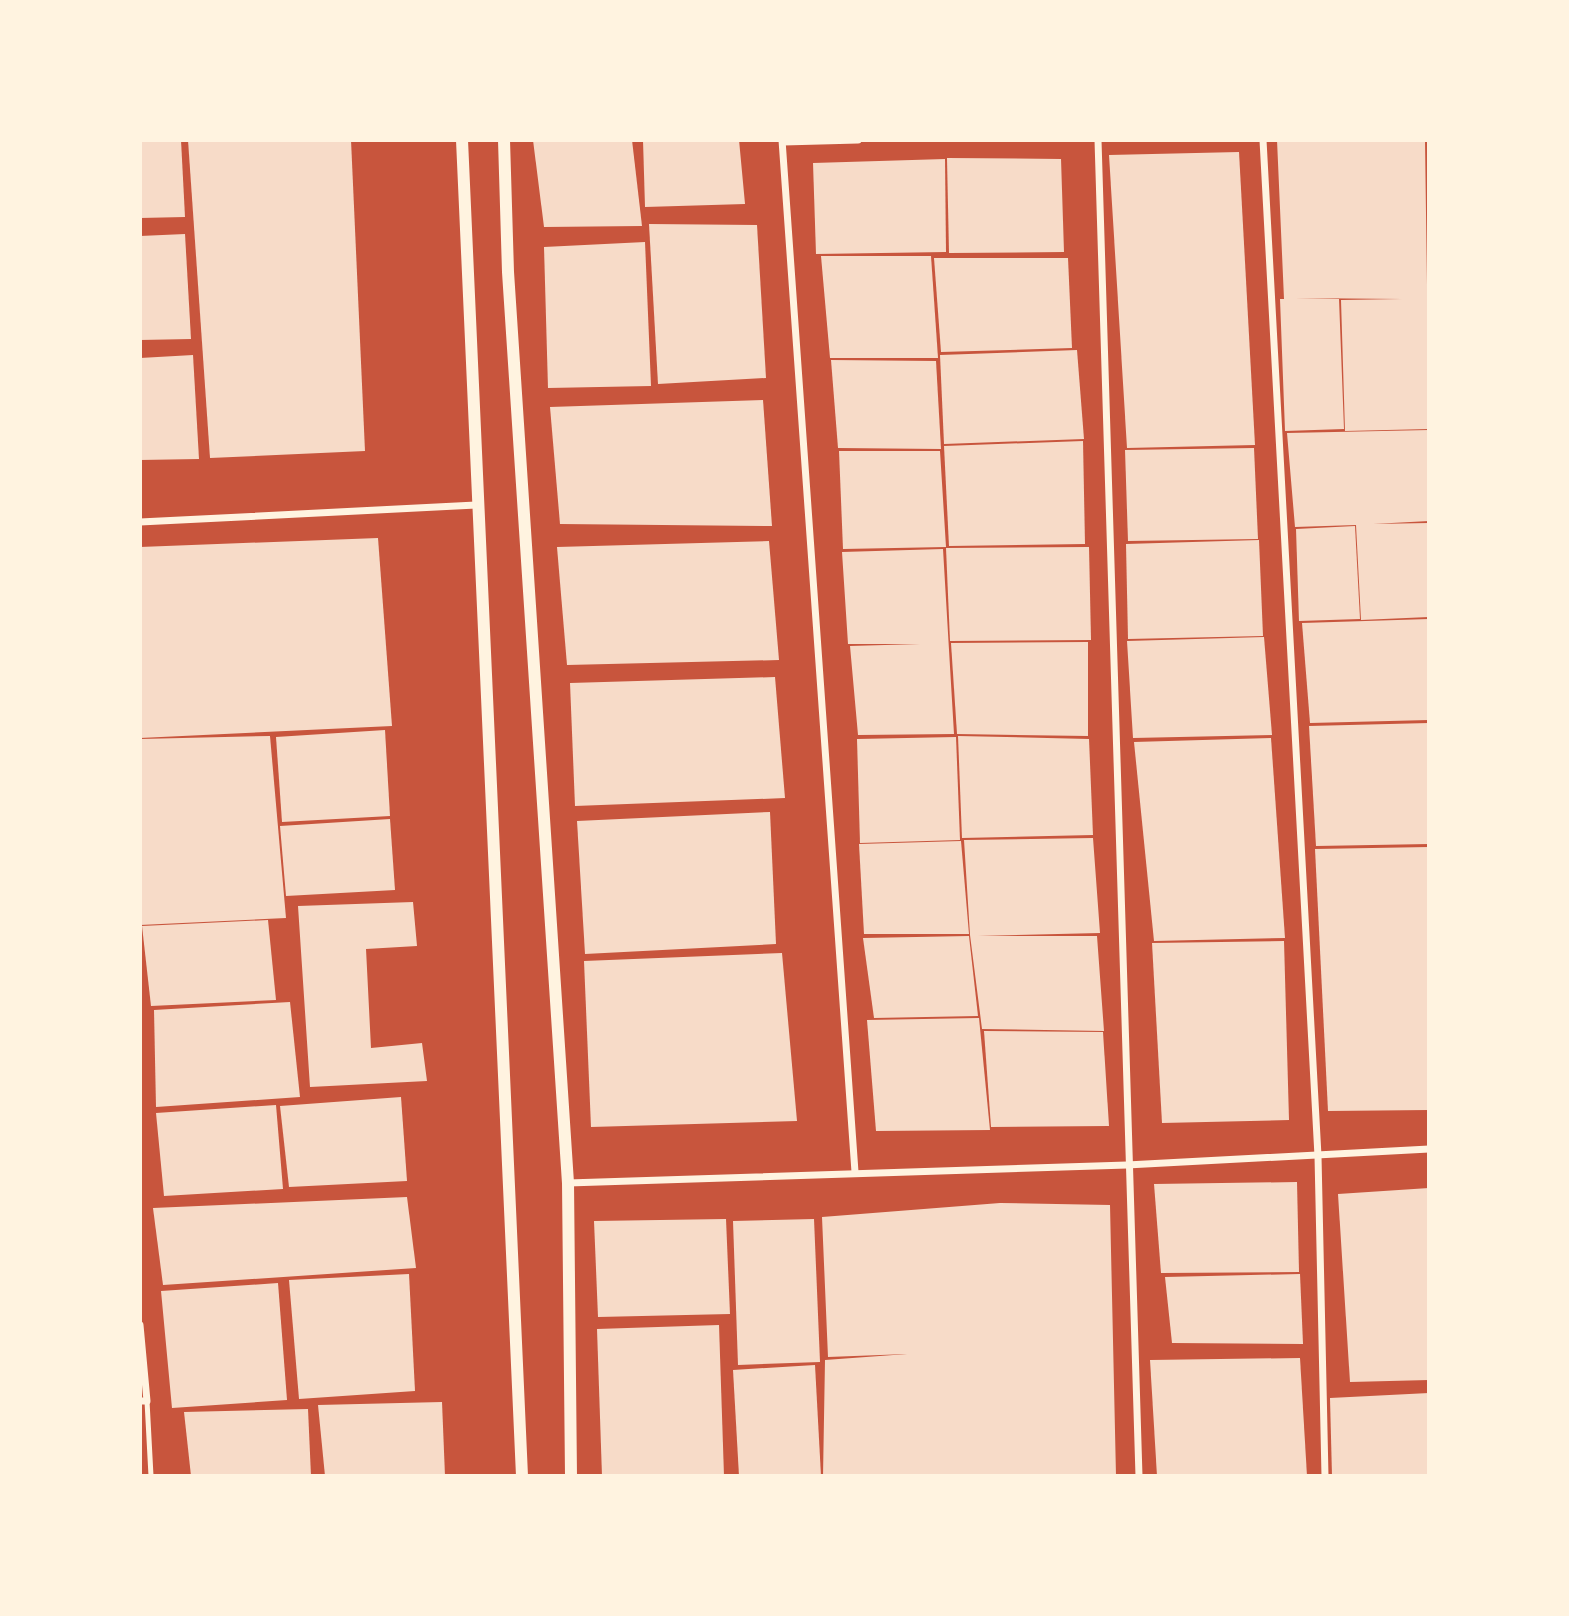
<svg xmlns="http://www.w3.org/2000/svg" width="1569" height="1616" font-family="Cabin,sans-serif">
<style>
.building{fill:#f7dbc8}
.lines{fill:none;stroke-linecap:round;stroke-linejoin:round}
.service{stroke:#fff3e0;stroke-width:5}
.minor{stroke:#fff3e0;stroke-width:7}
.tertiary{stroke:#fff3e0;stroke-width:12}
</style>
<rect width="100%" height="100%" fill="#c8553d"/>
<g class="building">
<path d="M140,140H181L185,217L140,218Z"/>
<path d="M188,140H351L365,451L210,458Z"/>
<path d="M533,140H632L642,226L544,227Z"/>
<path d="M643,140H739L745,204L645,207Z"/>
<path d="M1277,140H1425L1429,429L1345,431L1341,300L1402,299L1295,298L1339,299L1344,429L1285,431L1280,299H1284Z"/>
<path d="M1239,152L1255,445L1127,448L1109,155Z"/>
<path d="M947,158L1061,159L1064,252L949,253Z"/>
<path d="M945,159L946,252L816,254L813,163Z"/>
<path d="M649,224L757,225L766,378L658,384Z"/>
<path d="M185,234L191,339L140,340V236Z"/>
<path d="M645,242L651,386L548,388L544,247Z"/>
<path d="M821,256H931L938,358H830Z"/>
<path d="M934,258H1068L1072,348L941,352Z"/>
<path d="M1077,350L1084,439L944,444L940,355Z"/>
<path d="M193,355L199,459L140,460V358Z"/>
<path d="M831,360L936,361L941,449L838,448Z"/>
<path d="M763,400L772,526L560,524L550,407Z"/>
<path d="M1429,430V521L1373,524L1429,523V617L1361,620L1356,525L1295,527L1287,433Z"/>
<path d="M1083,441L1085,544L949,546L944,446Z"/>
<path d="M1254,448L1258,539L1128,541L1125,450Z"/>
<path d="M839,451H940L946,547L843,549Z"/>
<path d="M1355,526L1360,619L1299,621L1296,529Z"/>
<path d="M378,538L392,726L140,738V547Z"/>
<path d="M1259,540L1263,636L1128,639L1126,544Z"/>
<path d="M769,541L779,660L567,665L557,547Z"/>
<path d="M1089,547L1091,640L950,641L946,548Z"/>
<path d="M943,549L954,734L858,735L850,646L920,644H848L842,552Z"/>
<path d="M1429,619V720L1310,723L1302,623Z"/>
<path d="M1264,637L1272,735L1133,738L1127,641Z"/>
<path d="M1088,642V736L957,734L951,643Z"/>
<path d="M775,677L785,798L575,806L570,683Z"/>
<path d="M1429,723V844L1316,846L1309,726Z"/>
<path d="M385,730L390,816L282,822L276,737Z"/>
<path d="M270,736L286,918L140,925V739Z"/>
<path d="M958,736L1089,739L1093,835L962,838Z"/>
<path d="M956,737L960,840L860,843L857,739Z"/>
<path d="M1271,738L1285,938L1154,941L1134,742Z"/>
<path d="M770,812L776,944L585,954L577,821Z"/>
<path d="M390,819L395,890L286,896L280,826Z"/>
<path d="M1093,838L1100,933L978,936H1097L1104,1031L982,1029L970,935L964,840Z"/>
<path d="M961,841L969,934H864L859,844Z"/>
<path d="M1429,847V1110L1328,1111L1315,849Z"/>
<path d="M413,902L417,946L366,949L371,1048L422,1043L427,1081L310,1087L298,906Z"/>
<path d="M268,920L276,1000L151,1006L142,926Z"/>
<path d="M969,936L978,1016L874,1018L863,938Z"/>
<path d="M1284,941L1289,1120L1162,1123L1152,943Z"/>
<path d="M782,953L797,1121L591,1127L584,961Z"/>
<path d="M290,1002L300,1097L156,1107L154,1010Z"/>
<path d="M979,1018L990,1130L876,1131L867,1020Z"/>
<path d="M984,1031L1103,1032L1109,1126L991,1127Z"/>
<path d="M401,1097L407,1181L289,1187L280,1106Z"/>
<path d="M276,1105L283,1189L164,1196L156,1113Z"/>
<path d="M1297,1182L1299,1272L1161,1273L1154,1184Z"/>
<path d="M1429,1188V1380L1350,1382L1338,1194Z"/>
<path d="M407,1197L416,1268L163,1285L153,1208Z"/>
<path d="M1000,1203L1110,1205L1116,1476H823L825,1360L907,1354L828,1357L822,1217Z"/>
<path d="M726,1219L730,1314L598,1317L594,1221Z"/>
<path d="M814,1219L820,1362L738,1365L733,1221Z"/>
<path d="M409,1274L415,1391L299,1399L289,1280Z"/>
<path d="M1300,1274L1303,1344L1172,1343L1165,1277Z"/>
<path d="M278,1283L287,1400L172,1408L161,1291Z"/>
<path d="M719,1325L724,1476H602L597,1329Z"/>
<path d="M1300,1358L1307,1476H1157L1150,1360Z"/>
<path d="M815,1365L821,1476H739L733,1370Z"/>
<path d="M1429,1393V1475L1332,1476L1330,1398Z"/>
<path d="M442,1402L445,1476H325L318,1405Z"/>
<path d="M308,1409L311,1476H191L184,1412Z"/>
</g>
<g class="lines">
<path class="service" d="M147,1401L151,1476"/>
<g class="minor">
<path d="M782,140L855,1172"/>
<path d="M1098,140L1139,1476"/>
<path d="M1263,140L1318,1156L1325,1476"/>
<path d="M783,142L858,140"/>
<path d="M140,522L476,505"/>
<path d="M568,1183L1127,1165L1429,1149"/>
<path d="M140,1325L147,1401H140"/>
</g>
<g class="tertiary">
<path d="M462,140L522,1476"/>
<path d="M504,140L508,272L568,1183L571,1476"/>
</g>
</g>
<rect width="1569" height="1616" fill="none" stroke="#fff3e0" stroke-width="284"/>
</svg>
